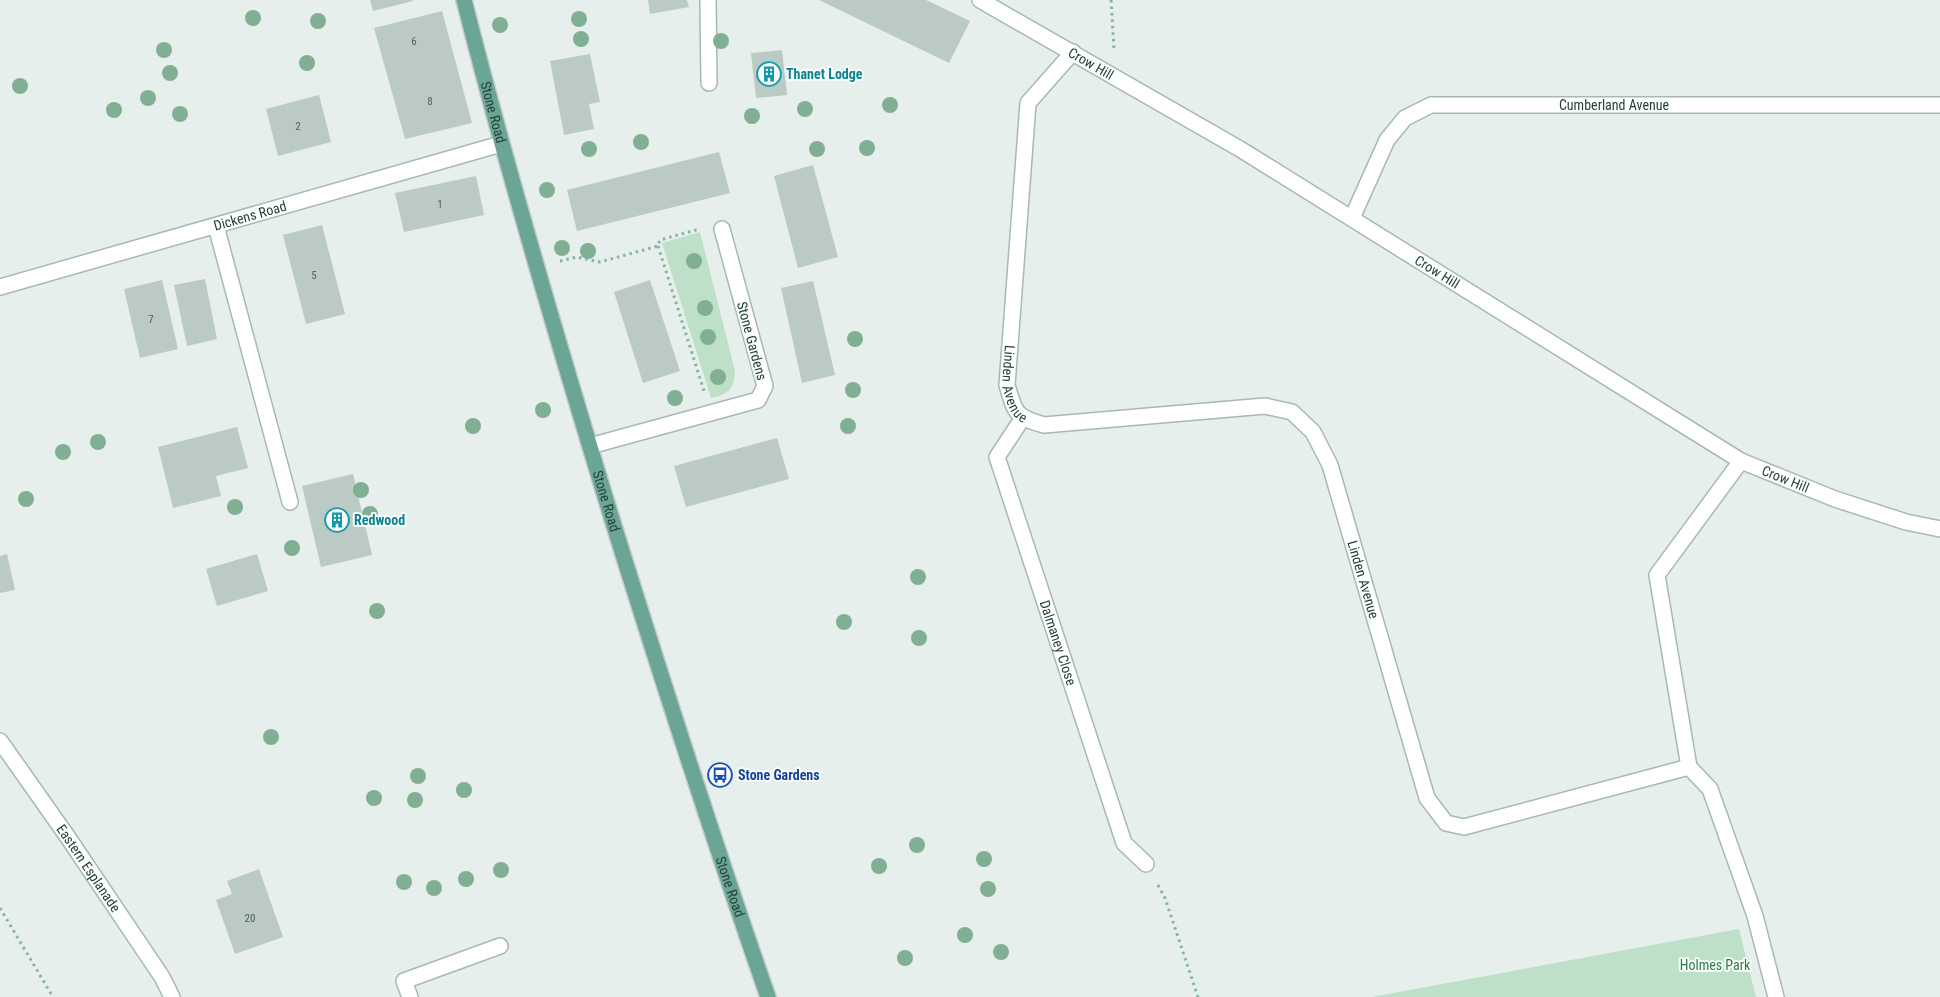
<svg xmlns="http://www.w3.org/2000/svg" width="1940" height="997" font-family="'Roboto Condensed',sans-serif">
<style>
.green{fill:#bfe0c8}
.building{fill:#bbcac4}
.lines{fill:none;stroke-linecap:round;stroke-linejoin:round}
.minor-casing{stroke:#a8b8b2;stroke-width:18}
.major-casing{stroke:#c2cac8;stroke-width:18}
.path{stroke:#86b3a5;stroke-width:3;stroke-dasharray:2.5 4;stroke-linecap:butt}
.minor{stroke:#fff;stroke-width:15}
.major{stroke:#6aa596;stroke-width:15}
.tree{fill:#80af93}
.labels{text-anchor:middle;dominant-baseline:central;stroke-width:4;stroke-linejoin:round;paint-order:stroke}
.number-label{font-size:11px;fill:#4a645c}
.street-label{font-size:14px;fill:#24423a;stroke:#f7fbf9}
.culture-label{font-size:14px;font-weight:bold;fill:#0d838f;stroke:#f7fbf9;text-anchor:start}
.transit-label{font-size:14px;font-weight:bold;fill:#164399;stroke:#f7fbf9;text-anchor:start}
.park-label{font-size:14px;fill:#2d7a4b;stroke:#f7fbf9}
</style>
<rect width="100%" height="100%" fill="#e6efeb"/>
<g class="green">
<path d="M700,232L735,371C734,389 729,394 711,398L662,243Z"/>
<path d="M1739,929L1756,997H1372Z"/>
</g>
<g class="building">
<path d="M370,0H413V1L373,11Z"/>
<path d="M648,0H687L689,7L650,14Z"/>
<path d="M819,0H926L970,21L949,63Z"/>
<path d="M442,11L472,123L405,139L374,28Z"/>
<path d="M782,50L787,95L756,98L751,53Z"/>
<path d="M590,54L600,102L589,104L594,129L564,135L550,61Z"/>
<path d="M319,95L331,142L278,156L266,109Z"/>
<path d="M719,152L730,193L577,231L567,190Z"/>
<path d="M813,165L838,257L798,268L774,176Z"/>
<path d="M476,176L484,215L404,232L395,193Z"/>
<path d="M322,225L345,314L306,324L283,235Z"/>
<path d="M205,279L217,339L187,346L174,285Z"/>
<path d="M162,280L178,349L140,358L124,289Z"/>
<path d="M650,280L680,371L643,383L614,292Z"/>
<path d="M813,281L835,375L802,383L781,288Z"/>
<path d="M237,427L248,468L216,476L221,496L173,508L158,447Z"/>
<path d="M777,438L789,479L686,507L674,466Z"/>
<path d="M353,474L372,555L321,567L302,486Z"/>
<path d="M7,554L15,590L0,593V556Z"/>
<path d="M257,554L268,591L217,606L206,569Z"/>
<path d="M259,869L283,937L235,954L216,900L232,894L227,881Z"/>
</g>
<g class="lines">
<g class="minor-casing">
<g id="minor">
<path d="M708,0L709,83"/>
<path id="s1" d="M980,0L1240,149L1741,461L1835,499L1906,522L1940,529"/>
<path id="s2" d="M1073,52L1028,103L1007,385C1015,413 1015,417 1044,425L1265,406L1292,412L1313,432L1330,465L1427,798L1446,823L1464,827L1689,767L1657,575L1741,461"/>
<path id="s3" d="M1352,218L1387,140L1405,118L1431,105H1940"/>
<path d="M216,226L290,502"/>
<path id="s4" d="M0,287L501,144"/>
<path id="s5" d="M1022,419L997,457L1124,843L1146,864"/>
<path d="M590,446L758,400L765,386L722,229"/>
<path id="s6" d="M0,741L67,836L162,977L172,997"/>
<path d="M1689,767L1710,789L1755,916L1776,997"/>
<path d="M410,997L404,981L500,946"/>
</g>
</g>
<g class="major-casing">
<g id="major">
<path id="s7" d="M464,0C509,178 561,353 615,529C664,686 714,842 768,997"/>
</g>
</g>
<g class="path">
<path d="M1111,0L1114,49"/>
<path d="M658,246L704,391"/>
<path d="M560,261L577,257L600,262L658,246L660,240L699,229"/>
<path d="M1158,885L1165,898L1198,997"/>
<path d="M0,908L53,997"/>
</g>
<use href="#minor" class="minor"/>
<use href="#major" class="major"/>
</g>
<g class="tree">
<circle cx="253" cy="18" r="8"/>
<circle cx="579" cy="19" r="8"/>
<circle cx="318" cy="21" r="8"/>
<circle cx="500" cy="25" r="8"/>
<circle cx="581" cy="39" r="8"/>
<circle cx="721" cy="41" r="8"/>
<circle cx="164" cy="50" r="8"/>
<circle cx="307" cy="63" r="8"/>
<circle cx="170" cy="73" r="8"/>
<circle cx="20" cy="86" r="8"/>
<circle cx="148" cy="98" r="8"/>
<circle cx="890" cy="105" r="8"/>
<circle cx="805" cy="109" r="8"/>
<circle cx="114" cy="110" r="8"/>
<circle cx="180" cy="114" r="8"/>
<circle cx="752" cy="116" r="8"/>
<circle cx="641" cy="142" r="8"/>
<circle cx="867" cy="148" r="8"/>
<circle cx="589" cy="149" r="8"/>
<circle cx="817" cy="149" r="8"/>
<circle cx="547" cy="190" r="8"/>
<circle cx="562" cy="248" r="8"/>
<circle cx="588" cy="251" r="8"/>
<circle cx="694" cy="261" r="8"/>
<circle cx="705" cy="308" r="8"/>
<circle cx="708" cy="337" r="8"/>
<circle cx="855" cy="339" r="8"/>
<circle cx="718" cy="377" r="8"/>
<circle cx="853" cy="390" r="8"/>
<circle cx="675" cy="398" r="8"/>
<circle cx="543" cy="410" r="8"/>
<circle cx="473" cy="426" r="8"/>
<circle cx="848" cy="426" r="8"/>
<circle cx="98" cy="442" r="8"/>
<circle cx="63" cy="452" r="8"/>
<circle cx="361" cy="490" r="8"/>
<circle cx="26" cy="499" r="8"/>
<circle cx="235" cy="507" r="8"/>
<circle cx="370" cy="514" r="8"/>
<circle cx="292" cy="548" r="8"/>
<circle cx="918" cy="577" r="8"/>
<circle cx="377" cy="611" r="8"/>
<circle cx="844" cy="622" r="8"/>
<circle cx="919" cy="638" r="8"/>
<circle cx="271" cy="737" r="8"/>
<circle cx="418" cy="776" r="8"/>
<circle cx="464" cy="790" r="8"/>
<circle cx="374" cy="798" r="8"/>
<circle cx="415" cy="800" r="8"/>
<circle cx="917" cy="845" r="8"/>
<circle cx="984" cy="859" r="8"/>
<circle cx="879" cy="866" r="8"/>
<circle cx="501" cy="870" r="8"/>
<circle cx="466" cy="879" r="8"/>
<circle cx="404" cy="882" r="8"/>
<circle cx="434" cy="888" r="8"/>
<circle cx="988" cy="889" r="8"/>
<circle cx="965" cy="935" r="8"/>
<circle cx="1001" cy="952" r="8"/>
<circle cx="905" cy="958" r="8"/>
</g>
<defs>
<g id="building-ring" transform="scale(1.25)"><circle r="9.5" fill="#f7fbf9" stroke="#0f9aa8" stroke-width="1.5"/><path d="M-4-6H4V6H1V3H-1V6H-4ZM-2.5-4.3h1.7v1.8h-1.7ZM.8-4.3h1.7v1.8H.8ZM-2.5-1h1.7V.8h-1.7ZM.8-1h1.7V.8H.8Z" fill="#0f9aa8"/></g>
<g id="bus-ring" transform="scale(1.25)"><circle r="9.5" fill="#f7fbf9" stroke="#1a4fb4" stroke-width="1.5"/><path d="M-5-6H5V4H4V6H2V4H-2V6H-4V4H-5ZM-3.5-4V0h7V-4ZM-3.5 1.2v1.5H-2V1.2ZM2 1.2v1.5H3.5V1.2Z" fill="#1a4fb4"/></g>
</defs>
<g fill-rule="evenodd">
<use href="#building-ring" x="769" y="74"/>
<use href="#building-ring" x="337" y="520"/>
<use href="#bus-ring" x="720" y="775"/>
</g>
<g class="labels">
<g class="number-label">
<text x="414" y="41">6</text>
<text x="430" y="101">8</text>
<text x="298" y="126">2</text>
<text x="440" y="204">1</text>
<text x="314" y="275">5</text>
<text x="151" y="319">7</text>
<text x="250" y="918">20</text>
</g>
<g class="street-label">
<text stroke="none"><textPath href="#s1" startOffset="128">Crow Hill</textPath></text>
<text stroke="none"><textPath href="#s3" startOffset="326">Cumberland Avenue</textPath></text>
<text stroke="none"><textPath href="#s7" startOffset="116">Stone Road</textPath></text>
<text stroke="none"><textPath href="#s4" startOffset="260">Dickens Road</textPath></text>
<text stroke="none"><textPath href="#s1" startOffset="532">Crow Hill</textPath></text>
<text transform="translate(752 341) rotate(75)">Stone Gardens</text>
<text stroke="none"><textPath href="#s2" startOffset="351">Linden Avenue</textPath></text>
<text stroke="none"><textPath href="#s1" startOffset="938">Crow Hill</textPath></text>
<text stroke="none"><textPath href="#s7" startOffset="521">Stone Road</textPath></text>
<text stroke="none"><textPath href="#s2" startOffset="845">Linden Avenue</textPath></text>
<text stroke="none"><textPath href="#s5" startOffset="241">Dalmaney Close</textPath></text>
<text stroke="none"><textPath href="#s6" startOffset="155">Eastern Esplanade</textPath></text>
<text stroke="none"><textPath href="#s7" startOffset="926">Stone Road</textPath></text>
</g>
<g class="culture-label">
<text x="786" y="74">Thanet Lodge</text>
<text x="354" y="520">Redwood</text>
</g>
<g class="transit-label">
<text x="738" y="775">Stone Gardens</text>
</g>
<g class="park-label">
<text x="1715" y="965">Holmes Park</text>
</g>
</g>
</svg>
